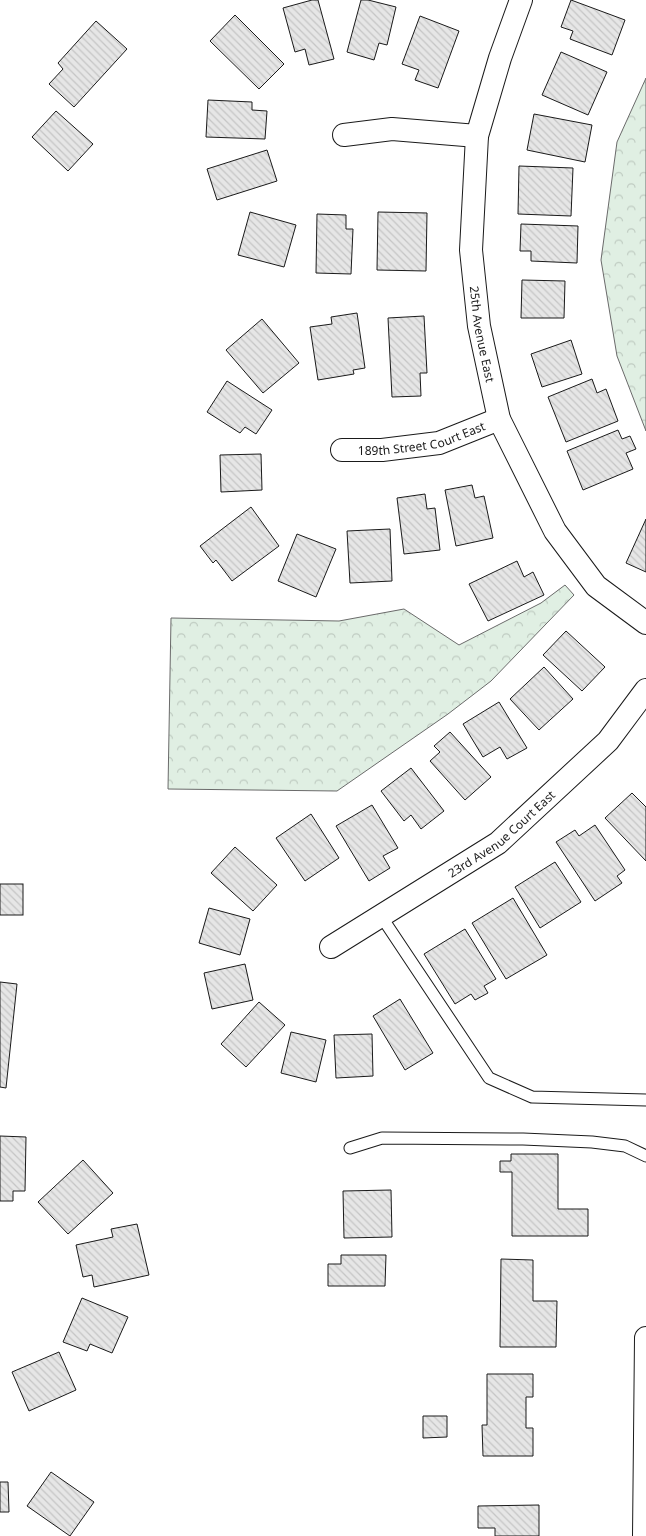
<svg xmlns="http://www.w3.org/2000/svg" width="646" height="1536" font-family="'Noto Sans',sans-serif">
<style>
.forest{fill:url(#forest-crowns);stroke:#6a6a6a}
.building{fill:url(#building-back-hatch);stroke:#1a1a1a}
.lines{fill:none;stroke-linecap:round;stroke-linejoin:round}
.service-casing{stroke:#1a1a1a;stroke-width:13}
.minor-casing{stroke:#1a1a1a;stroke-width:24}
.service{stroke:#fff;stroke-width:11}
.minor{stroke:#fff;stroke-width:22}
.labels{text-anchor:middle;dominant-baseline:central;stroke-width:4;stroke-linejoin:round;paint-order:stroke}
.street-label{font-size:12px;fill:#1a1a1a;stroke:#fff}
</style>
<defs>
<pattern id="forest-crowns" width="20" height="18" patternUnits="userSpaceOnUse" patternTransform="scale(1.25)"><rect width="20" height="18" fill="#e0efe3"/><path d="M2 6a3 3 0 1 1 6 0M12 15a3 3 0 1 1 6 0" fill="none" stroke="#c0ccc2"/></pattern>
<pattern id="building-back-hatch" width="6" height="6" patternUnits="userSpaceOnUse" patternTransform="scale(1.25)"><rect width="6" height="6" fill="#e6e6e6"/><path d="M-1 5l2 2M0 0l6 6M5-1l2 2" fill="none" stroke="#c5c5c5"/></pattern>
</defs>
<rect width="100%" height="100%" fill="#fff"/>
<g class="forest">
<path d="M646,78V431L617,356L601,260L617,142Z"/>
<path d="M565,585L574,595L491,681L448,714L337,791L168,789L171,618L339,621L404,609L459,645L541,603Z"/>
</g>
<g class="building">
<path d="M312,0H318L334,59L309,65L305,49L295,52L283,8Z"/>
<path d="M361,0H368L396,7L387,45L379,43L374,60L347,52Z"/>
<path d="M571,0L625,20L612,55L570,39L573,31L561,27Z"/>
<path d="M235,15L284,64L259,89L210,41Z"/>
<path d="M420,16L459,31L438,88L415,80L419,70L402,64Z"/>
<path d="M96,21L127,49L74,107L49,84L63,69L58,63Z"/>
<path d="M561,52L607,72L588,115L542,95Z"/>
<path d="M208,100L252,102V110L267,111L265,139L206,137Z"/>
<path d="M56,111L93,144L68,171L32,137Z"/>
<path d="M534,114L592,125L585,162L527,150Z"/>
<path d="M267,150L277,181L217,200L207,169Z"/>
<path d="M519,166L573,168L571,216L518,214Z"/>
<path d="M250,212L296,225L284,267L238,255Z"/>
<path d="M378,212L427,213L426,271L377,270Z"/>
<path d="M317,214L346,215V229H353L351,274L316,273Z"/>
<path d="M521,224L578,226L577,263L531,261V251H520Z"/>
<path d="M522,280L565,281L564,318H521Z"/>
<path d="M357,313L365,368L353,370L354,374L318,380L310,327L332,324L331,317Z"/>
<path d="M424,316L427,373H420L421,396L392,397L388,318Z"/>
<path d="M262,319L299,363L263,393L226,350Z"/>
<path d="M571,340L582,374L542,387L531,354Z"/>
<path d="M592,379L597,393L606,389L618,421L566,442L548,397Z"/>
<path d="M227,381L272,410L256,434L245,427L240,433L207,412Z"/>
<path d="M618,430L622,439L630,436L636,449L626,453L633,469L583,490L567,451Z"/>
<path d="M261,454L262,490L221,492L220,455Z"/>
<path d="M472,485L475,498L484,496L493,538L456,546L445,490Z"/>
<path d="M425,494L427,509L435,508L440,550L404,554L397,498Z"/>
<path d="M251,507L279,546L232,581L216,560L213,563L200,546Z"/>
<path d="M646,519V572L626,563Z"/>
<path d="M390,529L392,581L350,583L347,531Z"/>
<path d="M297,534L336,549L316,597L278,581Z"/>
<path d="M517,561L524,577L533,572L544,595L488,621L469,584Z"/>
<path d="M566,631L605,667L582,691L543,655Z"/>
<path d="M544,667L573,699L539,730L510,699Z"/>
<path d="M499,702L527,748L507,759L500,747L483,757L463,724Z"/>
<path d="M450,732L491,777L465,800L430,761L440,752L434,746Z"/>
<path d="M411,768L444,811L421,829L411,815L404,821L381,791Z"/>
<path d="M632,793L646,807V861L605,818Z"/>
<path d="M372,805L398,848L383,856L390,868L369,881L336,826Z"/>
<path d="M311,814L339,858L305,881L276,838Z"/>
<path d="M595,825L625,870L617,876L622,883L595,901L556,842L575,830L579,836Z"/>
<path d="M235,847L277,885L253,911L211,873Z"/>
<path d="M555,862L581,902L540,928L515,887Z"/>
<rect x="0" y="884" width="23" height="31"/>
<path d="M513,898L547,955L506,979L472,923Z"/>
<path d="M209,908L250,919L240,955L199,943Z"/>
<path d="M465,929L496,979L484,986L488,993L475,1000L471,994L455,1004L424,954Z"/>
<path d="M245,964L253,1000L212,1009L204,973Z"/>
<path d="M0,982L17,984L6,1088L0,1087Z"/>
<path d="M400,999L433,1053L405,1070L373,1016Z"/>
<path d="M259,1002L285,1025L246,1067L221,1044Z"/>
<path d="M291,1032L326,1040L316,1082L281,1073Z"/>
<path d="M372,1034L373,1076L336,1078L334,1035Z"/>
<path d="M0,1136L26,1137L25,1191H13V1201H0Z"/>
<path d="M511,1154H558V1209H588V1236H512V1172H500V1161H511Z"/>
<path d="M83,1160L113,1193L68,1234L38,1202Z"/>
<path d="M391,1190L392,1237L344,1238L343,1191Z"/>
<path d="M137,1224L149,1275L94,1287L92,1275L83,1277L76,1245L113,1237L111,1229Z"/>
<path d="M341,1255H386L385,1286H328V1264H341Z"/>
<path d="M501,1259L533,1260V1301H557L556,1347H500Z"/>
<path d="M82,1298L128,1317L112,1353L90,1344L87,1351L63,1342Z"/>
<path d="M59,1352L76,1390L29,1411L12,1372Z"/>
<path d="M487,1374H533V1397H526V1428H533V1456H483L482,1425H487Z"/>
<path d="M423,1416H447V1437L423,1438Z"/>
<path d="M51,1472L94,1502L70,1536L27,1506Z"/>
<path d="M0,1482H8L9,1512H0Z"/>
<path d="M539,1505V1536H495V1528H478V1506Z"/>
</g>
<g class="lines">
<g class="service-casing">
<g id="service">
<path d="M381,916L489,1078L532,1097L646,1100"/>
<path d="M350,1148L382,1138L523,1139L592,1142L625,1146L646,1156"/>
</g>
</g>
<g class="minor-casing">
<g id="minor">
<path id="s1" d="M521,0L500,58L477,136L471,250L479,326L499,419L555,531L596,586L646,623"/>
<path d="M344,135L392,129L477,136"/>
<path id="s2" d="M342,450H382L439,443L499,419"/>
<path id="s3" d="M331,947L498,843L608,741L646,690"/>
<path d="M644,1536L646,1338"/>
</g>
</g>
<use href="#service" class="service"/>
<use href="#minor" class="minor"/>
</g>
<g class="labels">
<g class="street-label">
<text stroke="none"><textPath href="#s1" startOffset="342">25th Avenue East</textPath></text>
<text stroke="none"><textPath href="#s2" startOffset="81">189th Street Court East</textPath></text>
<text stroke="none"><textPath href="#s3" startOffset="205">23rd Avenue Court East</textPath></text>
</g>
</g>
</svg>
